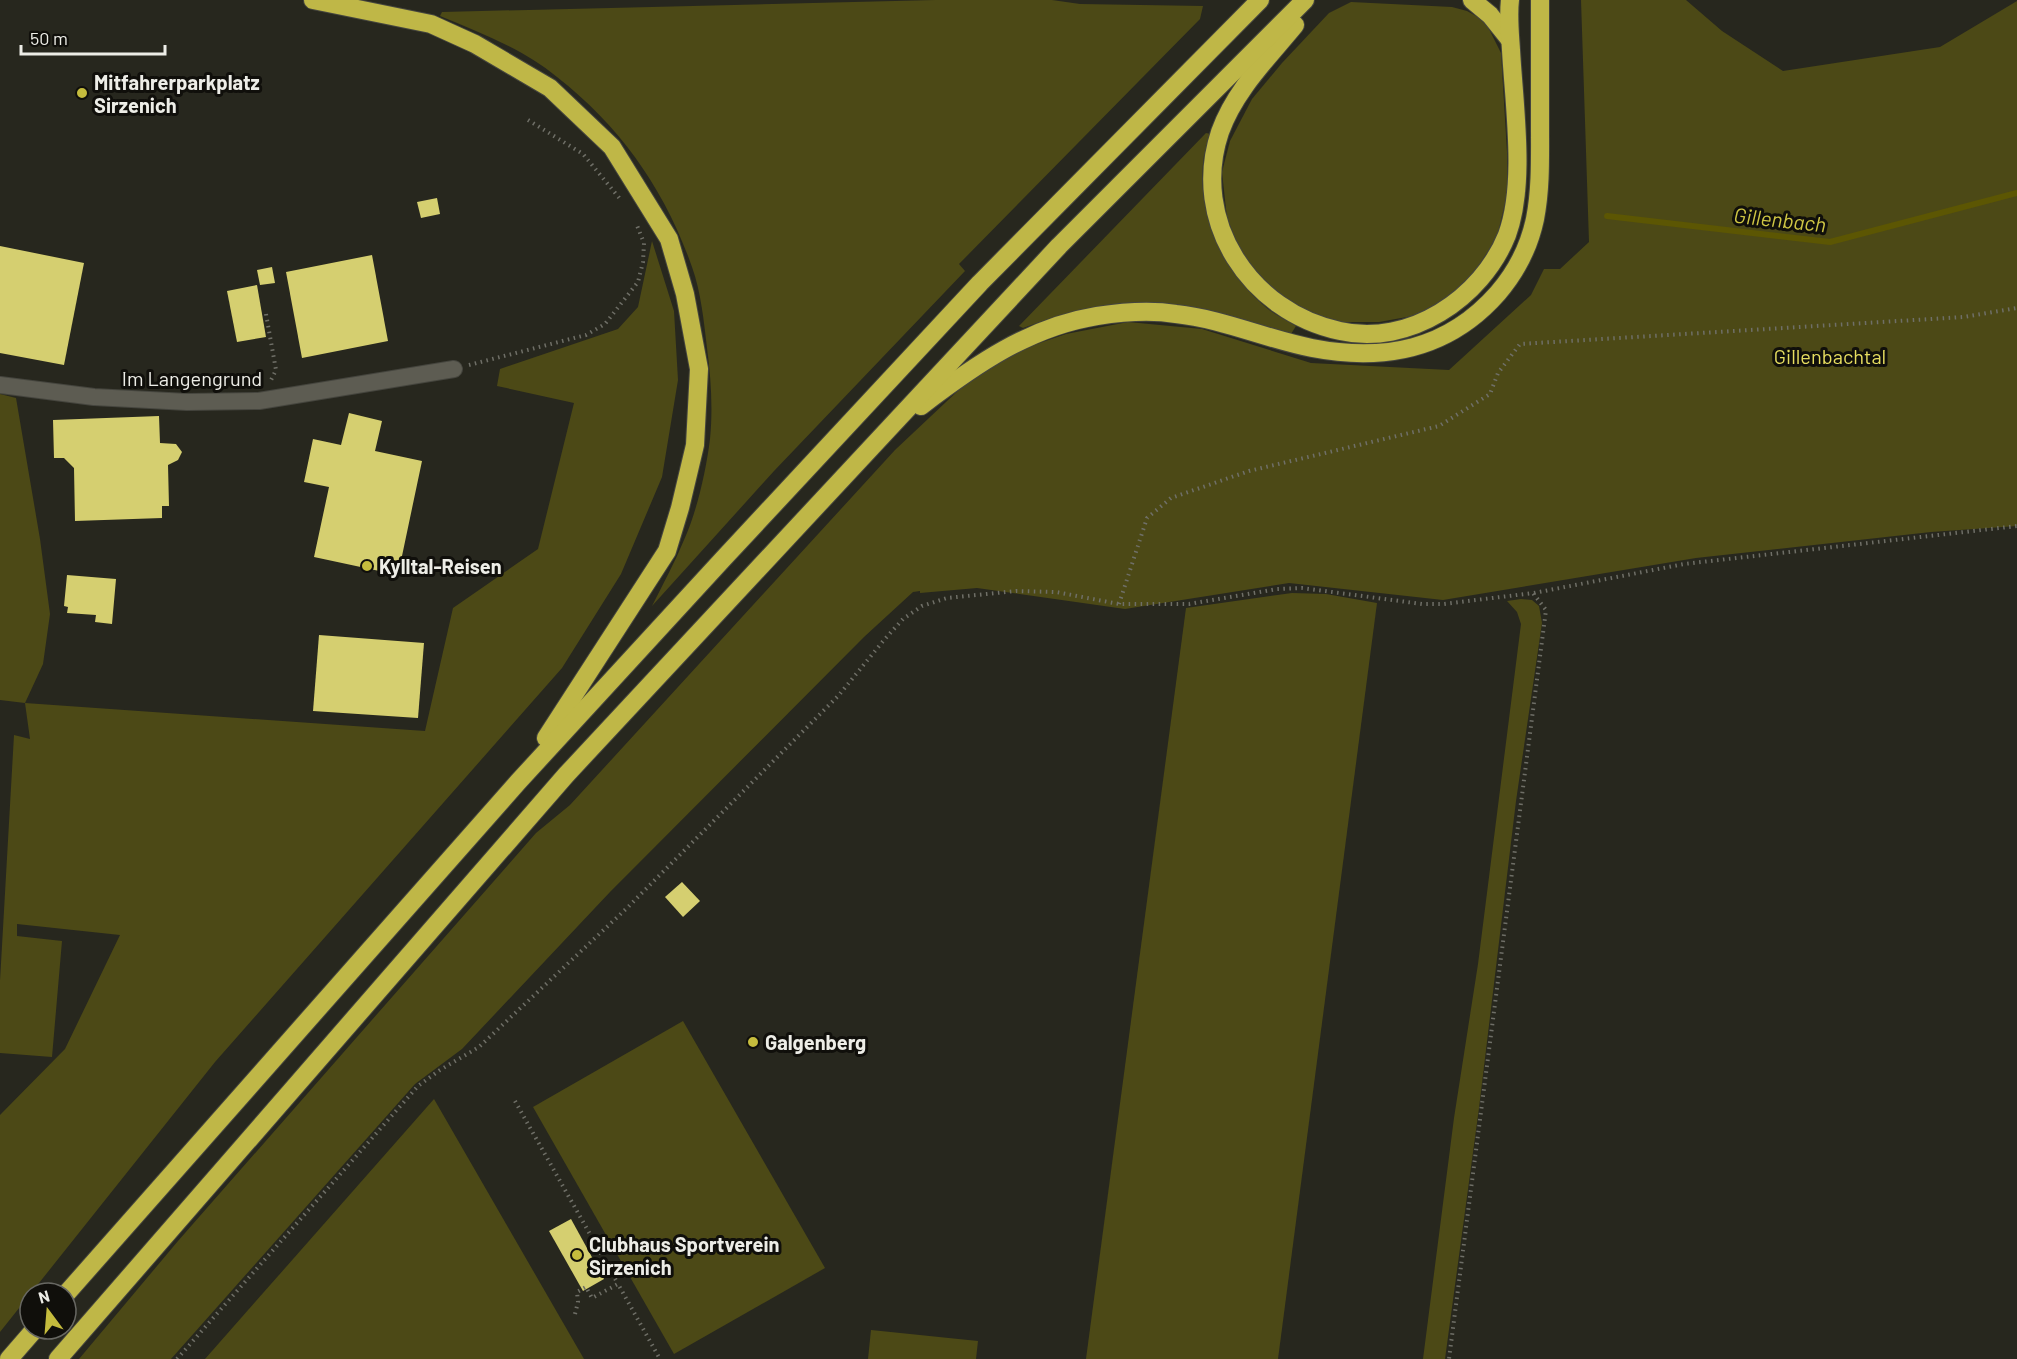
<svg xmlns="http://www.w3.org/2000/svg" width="2017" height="1359" font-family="Barlow,sans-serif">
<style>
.green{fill:#4c4916}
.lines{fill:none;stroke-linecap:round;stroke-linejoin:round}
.stream{stroke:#5c5603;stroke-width:6}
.building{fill:#d5cf70}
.minor-casing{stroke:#45453e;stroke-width:18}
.motorway-casing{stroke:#45453e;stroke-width:20}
.path{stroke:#6f6f67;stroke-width:4;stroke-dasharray:1.5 4.5;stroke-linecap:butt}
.minor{stroke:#5d5c52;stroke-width:16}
.motorway{stroke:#bfb747;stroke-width:18}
.poi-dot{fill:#c5bc3d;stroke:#100f0b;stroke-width:2}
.labels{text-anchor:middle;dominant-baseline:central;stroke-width:6;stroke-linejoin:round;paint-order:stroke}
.poi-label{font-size:20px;font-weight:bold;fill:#edede7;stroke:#100f0b;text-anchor:start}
.park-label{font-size:20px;fill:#e7de60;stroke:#100f0b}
.street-label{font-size:20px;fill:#edede7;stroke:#100f0b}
.water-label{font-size:21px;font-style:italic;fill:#cfc644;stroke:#100f0b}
</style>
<rect width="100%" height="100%" fill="#27271e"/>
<g class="green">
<path d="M935,0H1052L1080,4L1203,6L1200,19L959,264L965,271L774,471L652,606C663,584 675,562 684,540C697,511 706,471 710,439C713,409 711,378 707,348C704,322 701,292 692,267C665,190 621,127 557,77C523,49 481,33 440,16L442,12Z"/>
<path d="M1581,0H1686L1722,31L1783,71L1940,47L2017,1V526L1931,532L1696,558L1443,600L1289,583L1125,609L977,588L920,593V591L913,592L864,637L610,892L462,1049L415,1084L171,1359H79L178,1241L536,833L570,805L895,450L963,386L1016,351L1066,334L1128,322L1202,329L1311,363L1449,370L1531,295L1544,269H1560L1589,242Z"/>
<path d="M1351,2L1452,7L1467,11L1485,21L1501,53L1507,152V195L1497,237L1476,270L1452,295L1418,315L1379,322H1340L1302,311L1270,289L1241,253L1227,218L1222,172L1230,141L1252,99L1282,63L1329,13Z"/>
<path d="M1206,133L1211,134C1209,141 1206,149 1204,156C1195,214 1224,273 1268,309C1277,316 1287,320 1296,326L1291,334L1212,311L1174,305L1090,309L1049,319L1023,328L1019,326Z"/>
<path d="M652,241L674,311L678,380L662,477L621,574L562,668L215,1062L0,1332V1115L65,1049L120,935L17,924V936L62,941L52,1057L0,1053V981L14,735L30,739L25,703L0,700V394L16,398L40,539L50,614L43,664L25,703L425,731L453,608L538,549L574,403L497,386L500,369L618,329L638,307Z"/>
<path d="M1292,593L1326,594L1377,603L1278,1359H1086L1186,608Z"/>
<path d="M1521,599L1532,600L1539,606L1542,623L1516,801L1479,1108L1445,1359H1423L1454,1118L1478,964L1521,624L1517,612L1507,601Z"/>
<path d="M683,1021L825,1268L674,1354L533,1107Z"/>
<path d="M434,1099L584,1359H205Z"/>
<path d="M871,1330L978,1341L976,1359H868Z"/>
</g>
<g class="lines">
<path class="stream" d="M1607,216L1830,242L2017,193"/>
</g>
<g class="building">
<path d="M437,198L440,214L421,218L417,202Z"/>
<path d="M0,246L84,263L64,365L0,353Z"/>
<path d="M372,255L388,341L302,358L286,272Z"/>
<path d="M272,267L275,283L260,285L257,270Z"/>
<path d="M257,285L266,337L237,342L227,291Z"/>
<path d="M349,413L382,421L375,451L422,461L398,575L314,557L329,487L304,482L313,439L341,445Z"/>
<path d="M159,416L160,443L176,444L182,452L178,460L168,465L169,506H162V518L75,521L74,468L64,458H54L53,420Z"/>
<path d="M67,575L116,579L112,624L95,622L96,615L67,613L68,607L64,606Z"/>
<path d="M319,635L424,643L418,718L313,711Z"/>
<path d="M682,882L700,901L683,917L665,897Z"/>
<path d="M571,1219L604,1279L583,1291L549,1231Z"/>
</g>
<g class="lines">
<g class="minor-casing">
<path id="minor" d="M0,385L94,397L187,402L259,401L454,369"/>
</g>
<g class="motorway-casing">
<g id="motorway">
<path d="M313,0L431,24L475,44L550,88L612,147L669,239L685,294L699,369L695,445L680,508L667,551L546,738"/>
<path d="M1472,0L1490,15L1510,40"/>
<path d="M1295,25C1268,58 1235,90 1220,132C1190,221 1250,312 1340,331C1409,347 1482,298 1507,235C1526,184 1514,105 1511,50C1510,34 1508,16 1510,0"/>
<path d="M921,406C975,365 1029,327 1097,316C1123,312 1151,310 1176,314C1223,319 1266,339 1312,348C1384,362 1448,350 1498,293C1516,272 1529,247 1535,219C1541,188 1540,157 1540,126C1540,84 1540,42 1540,0"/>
<path d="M66,1294L518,782L723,559L980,283L1260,0"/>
<path d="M9,1359L35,1329"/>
<path d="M58,1359L566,775L1059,246L1305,0"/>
</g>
</g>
<g class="path">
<path d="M528,120L583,154L621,200"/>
<path d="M266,314L276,370L270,382"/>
<path d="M469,365L586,335L605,324L638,282L643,262L644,243L636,223"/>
<path d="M1534,593L1684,564L2017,526"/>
<path d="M1119,604L1147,518L1171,498L1249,471L1439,426L1490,394L1498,373L1520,344L1964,317L2017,308"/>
<path d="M515,1101L618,1284"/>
<path d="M575,1314L578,1302L577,1292L586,1287L592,1298L618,1284L660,1359"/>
<path d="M177,1359L418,1086L440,1070L479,1047L627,908L839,695L884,640L903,619L922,606L947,598L1016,591L1056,592L1119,604H1189L1277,589L1302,588L1422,604H1444L1533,593L1546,610L1449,1359"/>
</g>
<use href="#minor" class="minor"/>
<use href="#motorway" class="motorway"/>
</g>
<g class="poi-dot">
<circle cx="82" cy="93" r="6"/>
<circle cx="367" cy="566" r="6"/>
<circle cx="753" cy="1042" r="6"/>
<circle cx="577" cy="1255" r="6"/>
</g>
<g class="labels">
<g class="poi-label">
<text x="94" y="82">Mitfahrerparkplatz<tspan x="94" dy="23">Sirzenich</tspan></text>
<text x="379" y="566">Kylltal-Reisen</text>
<text x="765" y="1042">Galgenberg</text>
<text x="589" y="1244">Clubhaus Sportverein<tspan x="589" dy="23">Sirzenich</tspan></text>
</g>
<g class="park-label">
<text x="1830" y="356">Gillenbachtal</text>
</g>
<g class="street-label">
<text x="192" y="378">Im Langengrund</text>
</g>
<g class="water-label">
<text transform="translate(1780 219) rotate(6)">Gillenbach</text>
</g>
</g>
<g transform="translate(48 1311) rotate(344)"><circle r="28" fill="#100f0b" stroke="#686863" stroke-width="1.5"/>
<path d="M0-4.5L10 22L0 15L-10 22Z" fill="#c5bc3d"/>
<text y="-9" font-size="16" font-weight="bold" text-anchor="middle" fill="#edede7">N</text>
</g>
<path d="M21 45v9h144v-9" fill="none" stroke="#edede7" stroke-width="3"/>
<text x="30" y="45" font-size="18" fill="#edede7" stroke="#100f0b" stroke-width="4.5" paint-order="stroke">50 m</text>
</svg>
